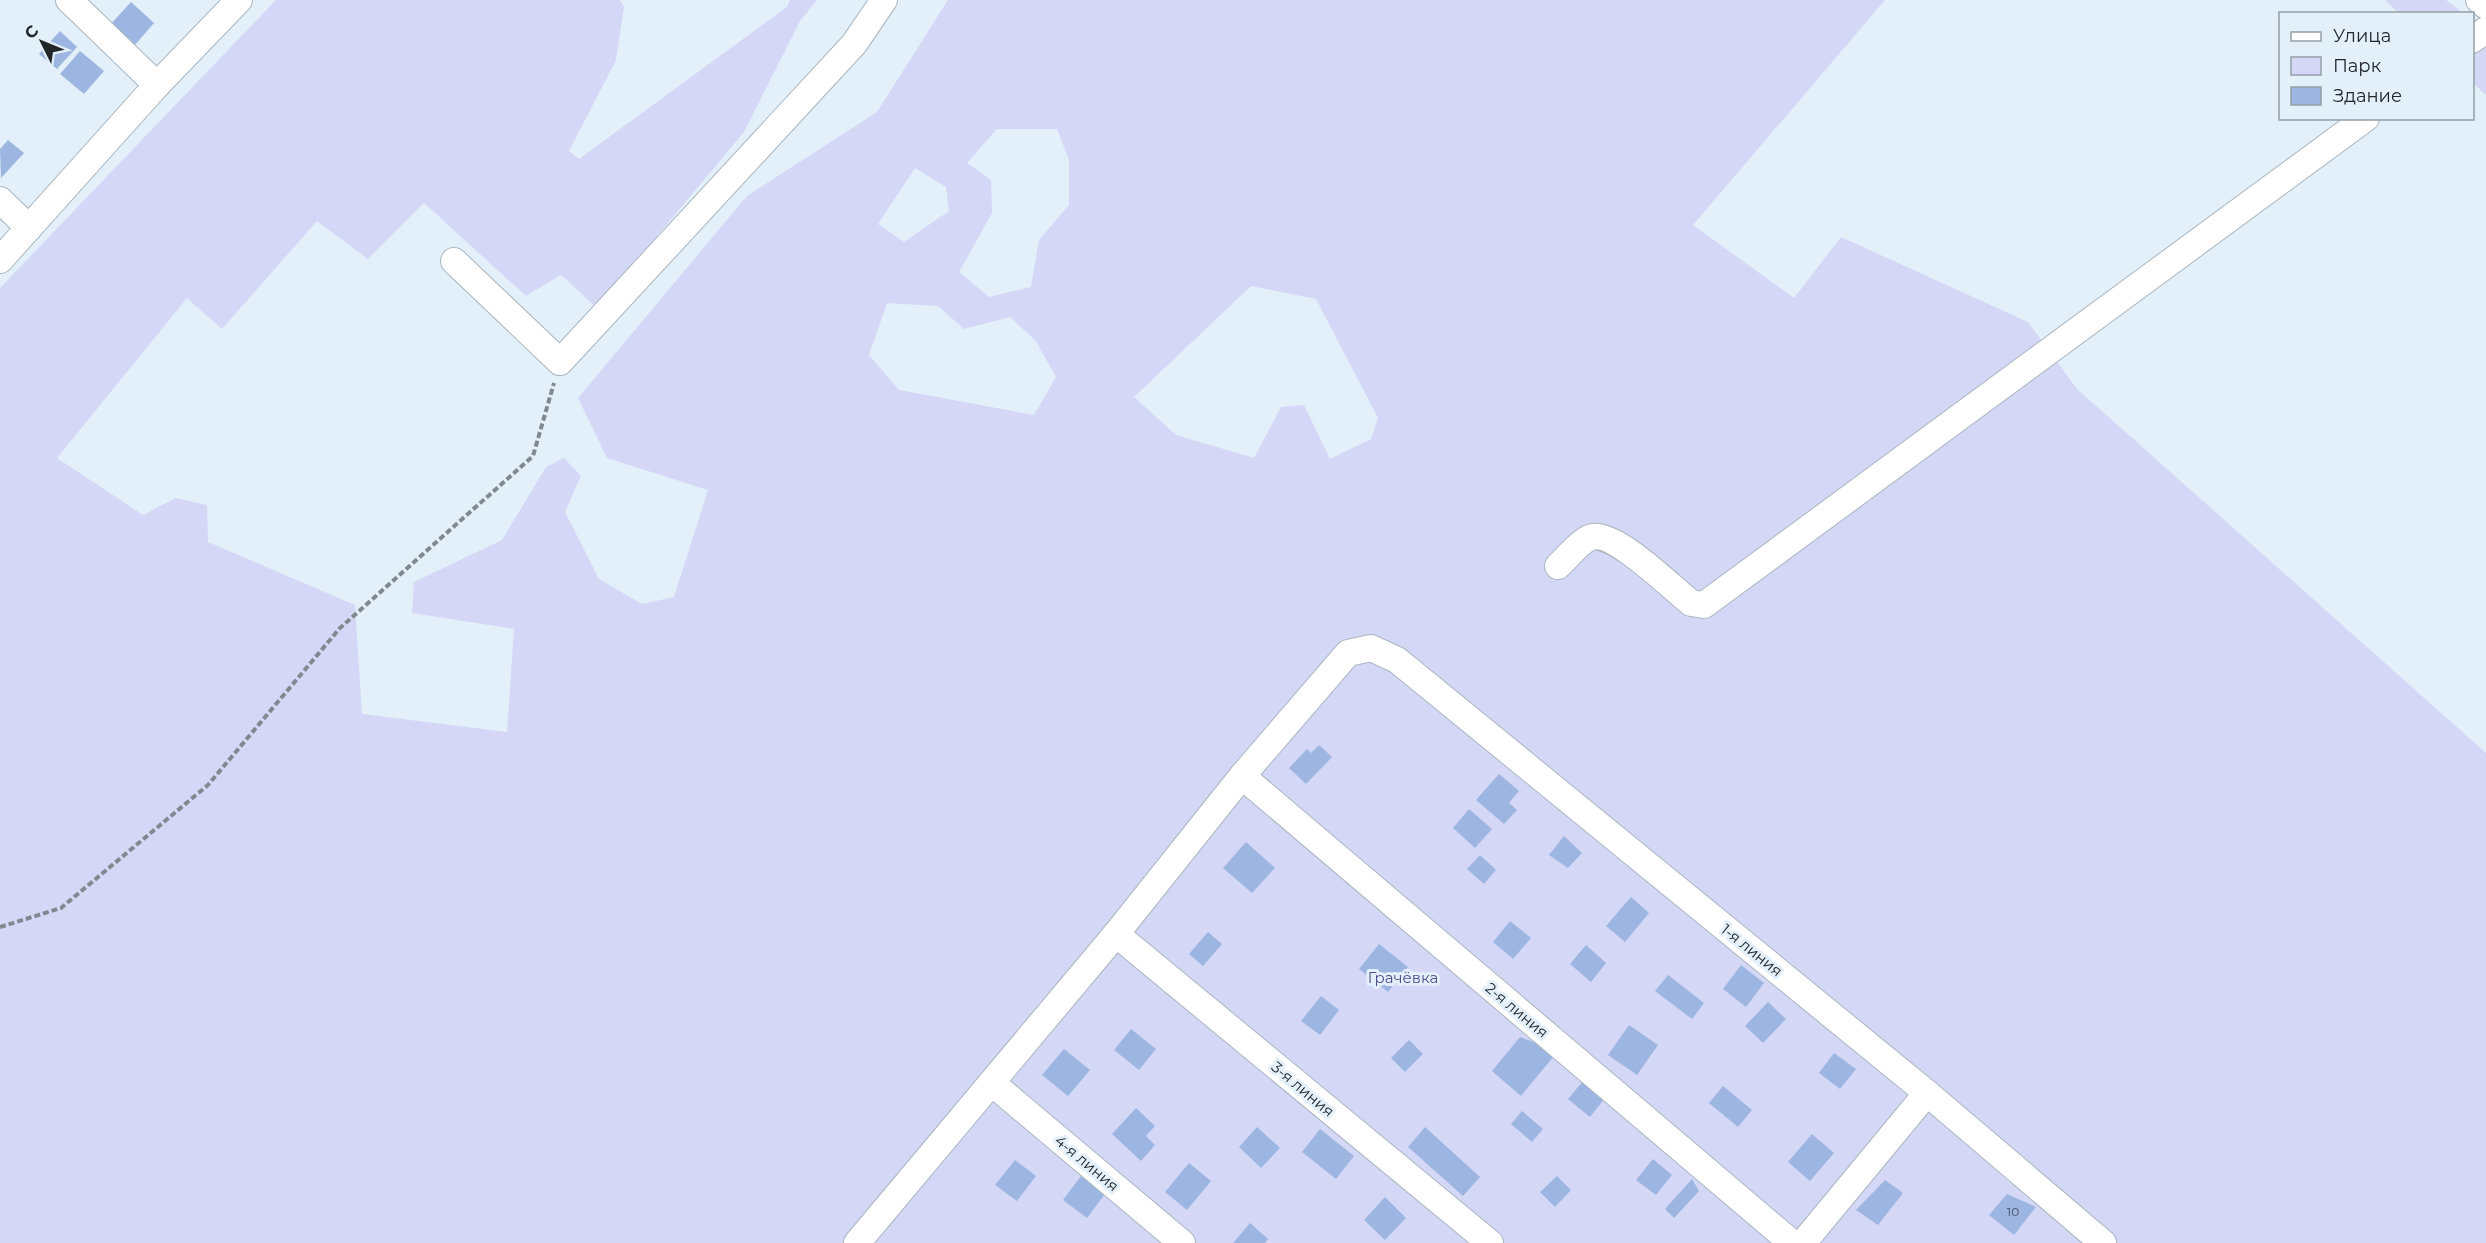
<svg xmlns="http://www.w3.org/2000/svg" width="2486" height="1243" font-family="Montserrat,sans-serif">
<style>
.green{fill:#d5d7f7;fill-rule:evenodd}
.building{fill:#9db6e1}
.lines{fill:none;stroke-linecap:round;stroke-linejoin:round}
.minor-casing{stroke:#aab6bf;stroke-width:28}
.path{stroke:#80898f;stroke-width:4;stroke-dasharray:6 3;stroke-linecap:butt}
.minor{stroke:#fff;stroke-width:26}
.labels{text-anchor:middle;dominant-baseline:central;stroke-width:6;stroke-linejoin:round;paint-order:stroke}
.number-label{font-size:12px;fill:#404a57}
.street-label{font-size:15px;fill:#212629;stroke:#e3eff9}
.park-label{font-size:15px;fill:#4f4e8b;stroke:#e3eff9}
</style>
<rect width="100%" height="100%" fill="#e3eff9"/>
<g class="green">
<path d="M276,0H620L624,7L616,60L569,151L579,159L787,7L790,0H817L800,21L744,132L597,308L561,275L526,296L424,203L368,259L317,221L222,329L187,298L57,458L143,515L176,498L207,505L208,542L355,605L362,714L507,732L514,629L412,613L414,582L502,540L546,467L564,458L581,476L565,512L599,579L642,604L674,597L708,490L607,458L578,398L747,196L877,112L948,0H1885L1693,225L1794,298L1841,237L2028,322L2077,389L2486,753V1243H0V288ZM997,129H1057L1069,160V205L1039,240L1031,287L989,297L959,272L992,213L991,180L967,163ZM915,168L946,187L949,211L904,242L878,224ZM1251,286L1316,299L1378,418L1371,439L1330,459L1304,405L1281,407L1254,458L1176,435L1134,397ZM887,303L938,306L964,329L1010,317L1036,341L1056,377L1034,415L899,390L869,355Z"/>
<path d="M2385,0H2446L2463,13H2399Z"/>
<path d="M2472,22L2486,33V95L2473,83Z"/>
</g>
<g class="building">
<path d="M131,2L154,23L134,46L110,25Z"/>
<path d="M60,31L77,47L57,69L39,54Z"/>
<path d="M80,51L104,71L84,94L60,74Z"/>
<path d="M8,140L24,153L1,178L0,149Z"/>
<path d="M1319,745L1332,757L1306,784L1289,768L1307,749L1311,753Z"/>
<path d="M1499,774L1519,791L1509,803L1517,810L1504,824L1476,800Z"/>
<path d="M1469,809L1492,829L1475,848L1453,828Z"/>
<path d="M1564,836L1582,853L1568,868L1549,855Z"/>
<path d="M1246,842L1275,868L1252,893L1223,868Z"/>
<path d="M1480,855L1496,870L1484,884L1467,869Z"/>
<path d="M1631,897L1649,913L1625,942L1606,926Z"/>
<path d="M1510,921L1531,938L1513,959L1493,942Z"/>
<path d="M1208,932L1222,944L1203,966L1189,954Z"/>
<path d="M1379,944L1408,967L1388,992L1359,969Z"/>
<path d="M1586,945L1606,963L1591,982L1570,964Z"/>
<path d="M1741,965L1764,983L1746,1007L1723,989Z"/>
<path d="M1668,975L1704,1003L1692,1019L1655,991Z"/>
<path d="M1321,996L1339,1010L1320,1035L1301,1021Z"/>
<path d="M1768,1002L1786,1019L1763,1043L1745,1026Z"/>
<path d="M1629,1025L1658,1045L1637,1075L1608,1055Z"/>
<path d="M1131,1029L1156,1049L1139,1070L1114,1050Z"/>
<path d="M1520,1037L1539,1044L1554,1056L1521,1096L1492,1071Z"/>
<path d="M1409,1040L1423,1054L1405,1072L1391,1058Z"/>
<path d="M1064,1049L1090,1070L1068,1096L1042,1075Z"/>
<path d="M1834,1053L1856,1069L1840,1089L1819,1073Z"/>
<path d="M1583,1081L1605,1098L1590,1117L1568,1099Z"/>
<path d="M1723,1086L1752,1110L1738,1127L1709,1103Z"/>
<path d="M1136,1108L1155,1126L1146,1136L1155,1145L1141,1161L1112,1134Z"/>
<path d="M1522,1111L1543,1129L1532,1142L1511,1124Z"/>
<path d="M1257,1127L1280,1148L1261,1168L1239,1147Z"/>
<path d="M1425,1127L1480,1177L1463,1196L1408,1147Z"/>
<path d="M1320,1129L1354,1156L1336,1179L1302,1152Z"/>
<path d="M1812,1134L1834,1153L1810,1181L1788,1162Z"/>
<path d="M1653,1159L1672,1175L1656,1195L1636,1180Z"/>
<path d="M1015,1160L1036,1176L1017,1201L995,1185Z"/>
<path d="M1189,1163L1211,1181L1187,1210L1165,1192Z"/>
<path d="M1081,1176L1105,1194L1087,1218L1063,1200Z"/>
<path d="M1557,1176L1571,1190L1555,1207L1540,1192Z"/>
<path d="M1692,1179L1699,1191L1674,1218L1665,1209Z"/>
<path d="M1885,1180L1903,1193L1878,1225L1856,1210Z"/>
<path d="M2007,1194L2036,1207L2014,1235L1989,1215Z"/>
<path d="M1385,1197L1406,1218L1385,1240L1364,1220Z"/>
<path d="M1250,1223L1268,1239L1265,1243H1233Z"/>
</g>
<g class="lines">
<g class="minor-casing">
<g id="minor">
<path d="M69,0L157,85"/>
<path d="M2479,0L2486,6"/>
<path d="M2472,40L2486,30"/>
<path d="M0,200L29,228"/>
<path d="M0,260L157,85L239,0"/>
<path d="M454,261L560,362L854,44L884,0"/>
<path d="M1558,566C1567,558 1578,543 1589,538C1611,527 1672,588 1691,603L1704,605L2366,118"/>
<path d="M1242,776L1792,1243"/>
<path d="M1116,934L1490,1243"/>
<path d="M992,1083L1182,1243"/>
<path d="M857,1243L1116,934L1242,776L1348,653L1371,648L1397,660L1927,1093L2103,1243"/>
<path d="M1803,1243L1927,1093"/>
</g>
</g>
<path class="path" d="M0,927L61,908L208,785L340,628L533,456L554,383"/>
<use href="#minor" class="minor"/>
</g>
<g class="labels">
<g class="number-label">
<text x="2013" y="1211">10</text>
</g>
<g class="street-label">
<text transform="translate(1752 950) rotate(39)">1-я линия</text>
<text transform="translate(1517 1010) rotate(40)">2-я линия</text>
<text transform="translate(1303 1089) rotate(40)">3-я линия</text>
<text transform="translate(1087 1163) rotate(40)">4-я линия</text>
</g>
<g class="park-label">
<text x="1403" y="977">Грачёвка</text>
</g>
</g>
<rect x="2279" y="12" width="195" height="108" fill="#e3eff9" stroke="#959fa6" stroke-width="1.5"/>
<rect x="2291" y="32" width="30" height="9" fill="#ffffff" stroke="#959fa6" stroke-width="1.5"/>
<text x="2333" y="42" font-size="18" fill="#212629">Улица</text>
<rect x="2291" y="57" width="30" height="18" fill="#d5d7f7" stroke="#959fa6" stroke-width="1.5"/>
<text x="2333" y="72" font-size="18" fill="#212629">Парк</text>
<rect x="2291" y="87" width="30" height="18" fill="#9db6e1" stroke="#959fa6" stroke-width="1.5"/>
<text x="2333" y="102" font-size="18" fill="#212629">Здание</text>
<g transform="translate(42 42) rotate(313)" stroke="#e3eff9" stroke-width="4.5" paint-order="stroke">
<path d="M0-4.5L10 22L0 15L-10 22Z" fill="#212629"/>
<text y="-9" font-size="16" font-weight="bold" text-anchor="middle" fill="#212629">С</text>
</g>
</svg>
